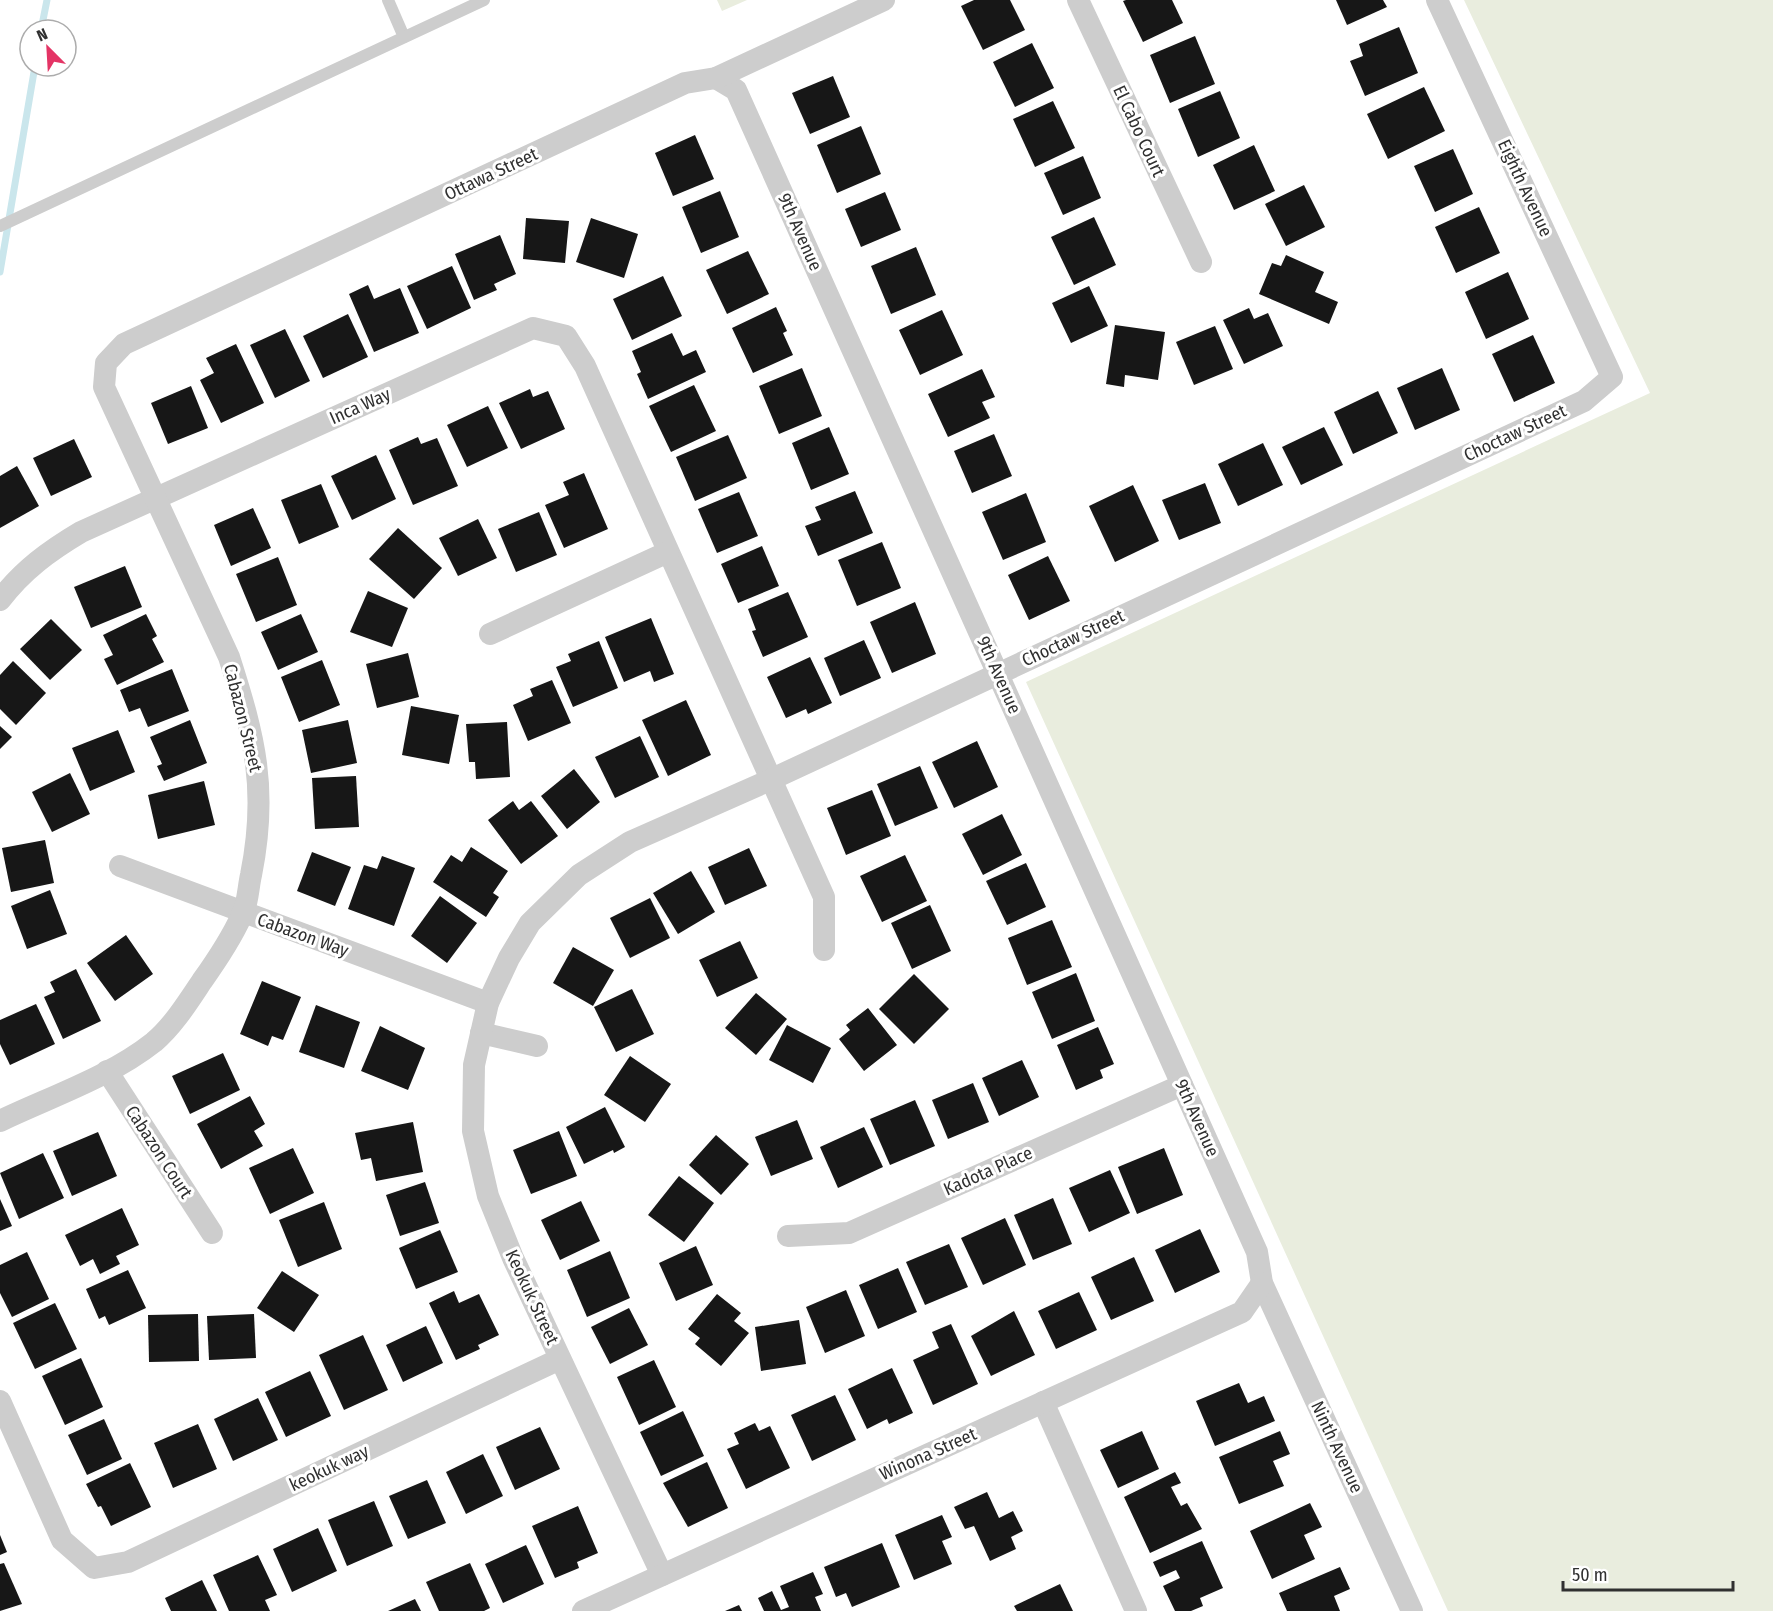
<svg xmlns="http://www.w3.org/2000/svg" width="1773" height="1611" font-family="'Fira Sans Condensed',sans-serif">
<style>
.green{fill:#e9edde}
.lines{fill:none;stroke-linecap:round;stroke-linejoin:round}
.stream{stroke:#cae6ec;stroke-width:7}
.building{fill:#171717}
.lane{stroke:#cdcdcd;stroke-width:12}
.street{stroke:#cdcdcd;stroke-width:22}
.labels{text-anchor:middle;dominant-baseline:central;stroke-width:6;stroke-linejoin:round;paint-order:stroke}
.street-label{font-size:18px;fill:#303030;stroke:#fff}
</style>
<rect width="100%" height="100%" fill="#fff"/>
<g class="green">
<path d="M717,0H747L722,11Z"/>
<path d="M1464,0H1773V1611H1448L1026,682L1650,393Z"/>
</g>
<g class="lines">
<g class="stream">
<path d="M41,30L47,0"/>
<path d="M0,272L35,66"/>
</g>
</g>
<g class="building">
<path d="M974,0H1010L1025,30L983,50L961,6Z"/>
<path d="M1126,0H1172L1183,23L1143,42L1123,1Z"/>
<path d="M1336,0H1383L1387,7L1347,25Z"/>
<path d="M1399,27L1418,73L1365,96L1350,61L1363,56L1359,44Z"/>
<path d="M1195,36L1215,84L1170,103L1150,55Z"/>
<path d="M1032,43L1054,88L1015,107L993,62Z"/>
<path d="M833,76L850,117L810,134L792,93Z"/>
<path d="M1424,87L1445,131L1388,159L1367,114Z"/>
<path d="M1220,91L1240,138L1198,157L1178,109Z"/>
<path d="M1053,101L1075,148L1035,167L1013,119Z"/>
<path d="M861,126L881,174L837,193L817,145Z"/>
<path d="M695,135L714,179L673,196L655,153Z"/>
<path d="M1254,145L1275,191L1234,210L1213,165Z"/>
<path d="M1453,149L1473,194L1435,212L1414,166Z"/>
<path d="M1083,156L1101,198L1063,215L1044,173Z"/>
<path d="M1304,185L1325,227L1286,246L1265,204Z"/>
<path d="M720,191L739,237L701,253L682,207Z"/>
<path d="M885,192L901,230L861,247L845,209Z"/>
<path d="M1479,207L1500,253L1456,273L1435,227Z"/>
<path d="M1094,217L1116,265L1074,285L1051,237Z"/>
<path d="M526,218L569,221L565,263L523,259Z"/>
<path d="M591,218L638,234L624,278L576,262Z"/>
<path d="M500,235L516,274L494,284L497,290L474,300L455,254Z"/>
<path d="M916,247L936,295L891,314L871,266Z"/>
<path d="M748,251L769,294L727,314L706,270Z"/>
<path d="M1286,255L1324,272L1315,292L1338,302L1329,324L1259,294L1272,263L1281,266Z"/>
<path d="M452,266L471,308L427,329L407,286Z"/>
<path d="M1508,272L1529,319L1486,339L1465,292Z"/>
<path d="M663,276L682,316L632,340L613,299Z"/>
<path d="M368,285L374,299L400,288L419,333L374,352L349,294Z"/>
<path d="M1089,286L1108,326L1071,343L1052,303Z"/>
<path d="M776,307L787,331L783,333L793,355L753,373L732,328Z"/>
<path d="M1249,308L1254,319L1268,313L1283,346L1244,364L1223,320Z"/>
<path d="M942,310L963,355L920,375L899,330Z"/>
<path d="M348,314L368,357L323,378L303,336Z"/>
<path d="M1115,325L1165,332L1158,380L1125,375L1124,387L1106,384Z"/>
<path d="M1215,326L1233,369L1194,385L1176,342Z"/>
<path d="M285,329L310,381L275,398L250,345Z"/>
<path d="M672,333L683,356L696,350L706,372L648,399L637,374L641,372L632,351Z"/>
<path d="M1533,335L1555,383L1514,402L1492,354Z"/>
<path d="M236,344L264,403L221,423L200,380L214,373L206,358Z"/>
<path d="M802,368L822,416L779,434L759,386Z"/>
<path d="M1442,368L1460,410L1415,430L1397,388Z"/>
<path d="M982,369L995,397L982,402L990,418L948,437L928,394Z"/>
<path d="M694,385L716,431L671,452L649,406Z"/>
<path d="M191,386L208,428L168,444L151,403Z"/>
<path d="M530,389L533,397L548,391L565,429L521,449L499,403Z"/>
<path d="M1378,391L1398,433L1353,454L1334,412Z"/>
<path d="M488,406L508,448L467,467L447,425Z"/>
<path d="M829,427L849,474L811,490L792,443Z"/>
<path d="M1324,427L1343,465L1301,485L1282,447Z"/>
<path d="M994,434L1012,476L972,493L954,451Z"/>
<path d="M728,435L747,478L695,501L676,457Z"/>
<path d="M418,437L421,444L437,438L458,486L413,505L389,450Z"/>
<path d="M74,439L92,477L51,496L33,458Z"/>
<path d="M1263,443L1283,485L1238,506L1218,464Z"/>
<path d="M376,455L396,499L352,520L331,476Z"/>
<path d="M17,466L39,506L0,528V476Z"/>
<path d="M584,473L608,529L564,548L545,505L569,495L563,482Z"/>
<path d="M1205,483L1221,523L1179,540L1162,500Z"/>
<path d="M321,484L339,527L299,544L281,500Z"/>
<path d="M1133,485L1159,541L1115,562L1089,506Z"/>
<path d="M855,491L873,533L818,556L805,526L821,520L815,507Z"/>
<path d="M739,492L758,536L717,553L698,509Z"/>
<path d="M1026,493L1046,542L1003,560L982,512Z"/>
<path d="M253,508L271,548L231,566L214,525Z"/>
<path d="M539,512L557,555L516,572L498,529Z"/>
<path d="M478,519L497,558L458,576L439,538Z"/>
<path d="M398,528L442,568L414,599L369,559Z"/>
<path d="M882,542L901,588L857,606L838,560Z"/>
<path d="M762,546L779,586L738,603L721,564Z"/>
<path d="M1048,556L1070,601L1029,620L1008,575Z"/>
<path d="M278,557L297,605L256,622L236,574Z"/>
<path d="M125,566L142,607L91,628L74,587Z"/>
<path d="M368,591L408,608L392,647L350,632Z"/>
<path d="M788,592L808,637L763,657L752,631L756,630L748,609Z"/>
<path d="M915,602L936,654L892,673L870,622Z"/>
<path d="M146,614L157,636L152,639L164,662L117,685L104,659L113,655L103,635Z"/>
<path d="M301,614L318,652L278,670L261,632Z"/>
<path d="M651,618L674,674L654,682L650,671L624,682L605,637Z"/>
<path d="M51,619L82,650L50,680L20,649Z"/>
<path d="M864,640L881,678L840,696L824,658Z"/>
<path d="M599,641L618,688L573,707L556,667L571,661L568,654Z"/>
<path d="M408,653L419,697L377,708L366,664Z"/>
<path d="M810,657L832,703L808,714L806,709L786,718L767,677Z"/>
<path d="M322,660L340,705L299,722L281,677Z"/>
<path d="M13,661L46,693L16,725L0,709V675Z"/>
<path d="M172,669L189,711L148,727L140,708L129,712L120,690Z"/>
<path d="M552,680L571,723L528,741L513,705L533,696L530,689Z"/>
<path d="M686,700L711,755L668,776L642,720Z"/>
<path d="M411,706L459,715L449,764L402,755Z"/>
<path d="M190,720L207,763L164,781L157,766L162,764L150,737Z"/>
<path d="M348,720L357,763L311,773L302,730Z"/>
<path d="M507,722L510,777L476,779L475,762H469L466,724Z"/>
<path d="M0,726L12,737L0,749Z"/>
<path d="M118,730L135,772L90,791L72,748Z"/>
<path d="M640,736L659,777L615,798L595,757Z"/>
<path d="M977,741L998,787L954,808L932,762Z"/>
<path d="M920,766L938,808L895,826L877,784Z"/>
<path d="M574,769L600,802L567,829L541,796Z"/>
<path d="M70,773L90,814L52,832L32,792Z"/>
<path d="M356,776L359,827L315,829L312,778Z"/>
<path d="M204,781L215,825L158,839L148,795Z"/>
<path d="M872,790L891,836L846,855L827,808Z"/>
<path d="M513,801L519,810L531,801L558,836L521,864L488,820Z"/>
<path d="M1002,814L1022,855L983,875L962,834Z"/>
<path d="M45,840L54,883L11,892L2,848Z"/>
<path d="M471,847L508,871L493,893L499,897L486,917L433,882L451,855L462,862Z"/>
<path d="M749,848L767,886L725,905L708,867Z"/>
<path d="M312,852L351,867L335,906L297,891Z"/>
<path d="M905,855L927,901L882,922L860,876Z"/>
<path d="M382,856L415,868L394,926L348,909L364,865L377,869Z"/>
<path d="M1026,863L1046,907L1007,925L986,881Z"/>
<path d="M691,871L715,912L678,934L653,893Z"/>
<path d="M50,890L67,934L27,949L11,906Z"/>
<path d="M440,896L477,923L447,963L411,936Z"/>
<path d="M650,898L670,938L630,958L610,918Z"/>
<path d="M930,905L951,951L912,969L891,923Z"/>
<path d="M1052,920L1072,967L1027,985L1008,938Z"/>
<path d="M126,935L153,974L115,1001L87,963Z"/>
<path d="M740,941L758,978L717,997L699,960Z"/>
<path d="M573,947L614,970L593,1006L553,983Z"/>
<path d="M76,969L101,1021L63,1039L44,997L55,992L50,982Z"/>
<path d="M1076,973L1095,1021L1052,1039L1032,992Z"/>
<path d="M914,974L949,1009L914,1044L879,1009Z"/>
<path d="M262,981L301,997L283,1040L272,1036L268,1046L240,1034Z"/>
<path d="M632,989L654,1034L616,1052L594,1007Z"/>
<path d="M756,993L787,1019L756,1055L725,1028Z"/>
<path d="M36,1004L55,1044L10,1065L0,1044V1020Z"/>
<path d="M316,1005L360,1022L344,1068L299,1052Z"/>
<path d="M868,1008L897,1045L864,1071L839,1039L850,1030L846,1025Z"/>
<path d="M787,1025L831,1048L813,1083L769,1060Z"/>
<path d="M380,1026L425,1048L408,1090L361,1071Z"/>
<path d="M1098,1027L1114,1064L1100,1070L1103,1078L1076,1090L1057,1045Z"/>
<path d="M223,1053L240,1090L190,1114L172,1076Z"/>
<path d="M630,1056L671,1084L645,1122L604,1095Z"/>
<path d="M1022,1060L1039,1097L999,1116L982,1078Z"/>
<path d="M973,1083L989,1122L948,1139L932,1100Z"/>
<path d="M250,1096L265,1124L254,1131L263,1146L221,1169L197,1124Z"/>
<path d="M915,1100L935,1146L890,1165L870,1119Z"/>
<path d="M605,1107L625,1147L614,1153L613,1150L584,1164L566,1127Z"/>
<path d="M797,1120L813,1159L771,1176L755,1137Z"/>
<path d="M413,1122L423,1172L376,1181L371,1158L361,1160L355,1133Z"/>
<path d="M864,1127L883,1167L838,1188L820,1147Z"/>
<path d="M559,1131L577,1176L531,1194L513,1150Z"/>
<path d="M98,1132L117,1176L72,1196L53,1151Z"/>
<path d="M716,1135L749,1164L721,1195L689,1165Z"/>
<path d="M293,1148L314,1193L270,1214L249,1168Z"/>
<path d="M1164,1148L1183,1195L1137,1214L1118,1167Z"/>
<path d="M43,1153L64,1198L19,1219L0,1173Z"/>
<path d="M1110,1170L1130,1213L1089,1232L1069,1188Z"/>
<path d="M679,1176L714,1203L684,1242L648,1215Z"/>
<path d="M425,1182L439,1223L400,1236L386,1195Z"/>
<path d="M1053,1198L1072,1244L1033,1260L1014,1215Z"/>
<path d="M0,1199L12,1226L0,1231Z"/>
<path d="M581,1201L600,1241L560,1260L541,1220Z"/>
<path d="M324,1202L342,1249L298,1267L279,1220Z"/>
<path d="M122,1208L139,1245L116,1256L120,1264L100,1274L93,1259L80,1266L65,1235Z"/>
<path d="M1005,1218L1026,1265L983,1285L961,1238Z"/>
<path d="M1200,1229L1220,1272L1175,1293L1155,1250Z"/>
<path d="M440,1230L458,1272L416,1289L399,1248Z"/>
<path d="M949,1244L968,1287L925,1305L906,1262Z"/>
<path d="M696,1246L713,1285L676,1301L659,1263Z"/>
<path d="M610,1251L630,1298L587,1317L567,1270Z"/>
<path d="M27,1252L49,1299L12,1317L0,1293V1265Z"/>
<path d="M1134,1257L1154,1301L1111,1320L1091,1277Z"/>
<path d="M898,1268L917,1312L878,1329L859,1285Z"/>
<path d="M128,1270L146,1308L109,1325L105,1316L99,1319L86,1289Z"/>
<path d="M282,1271L319,1295L294,1332L257,1308Z"/>
<path d="M846,1290L865,1336L825,1353L806,1307Z"/>
<path d="M454,1291L459,1303L479,1294L499,1335L478,1345L480,1349L456,1360L429,1303Z"/>
<path d="M1079,1292L1097,1330L1056,1349L1038,1311Z"/>
<path d="M717,1294L741,1313L734,1321L749,1333L721,1366L695,1344L700,1338L688,1329Z"/>
<path d="M55,1303L77,1349L35,1369L13,1323Z"/>
<path d="M629,1308L648,1345L610,1364L591,1327Z"/>
<path d="M1014,1311L1035,1355L991,1376L971,1336Z"/>
<path d="M198,1314L199,1361L149,1362L148,1315Z"/>
<path d="M254,1314L256,1358L209,1360L207,1316Z"/>
<path d="M799,1320L806,1364L761,1371L755,1327Z"/>
<path d="M951,1324L978,1384L933,1405L913,1360L939,1348L932,1332Z"/>
<path d="M426,1326L443,1363L403,1382L386,1345Z"/>
<path d="M363,1335L388,1390L344,1410L319,1355Z"/>
<path d="M81,1358L103,1407L65,1425L42,1376Z"/>
<path d="M654,1360L676,1407L639,1425L617,1377Z"/>
<path d="M892,1368L913,1413L889,1424L887,1419L867,1429L848,1389Z"/>
<path d="M310,1371L331,1416L286,1437L265,1392Z"/>
<path d="M1239,1383L1248,1403L1264,1396L1275,1421L1215,1446L1196,1401Z"/>
<path d="M835,1395L856,1440L812,1461L791,1415Z"/>
<path d="M258,1398L278,1440L233,1461L214,1419Z"/>
<path d="M683,1411L704,1456L661,1476L640,1432Z"/>
<path d="M104,1419L122,1459L87,1475L68,1435Z"/>
<path d="M755,1423L759,1431L770,1426L790,1468L746,1489L727,1449L739,1444L734,1433Z"/>
<path d="M198,1424L217,1469L173,1488L154,1443Z"/>
<path d="M540,1427L560,1469L515,1490L496,1447Z"/>
<path d="M1142,1431L1159,1469L1118,1488L1100,1450Z"/>
<path d="M1280,1431L1290,1454L1273,1461L1284,1486L1239,1504L1219,1457Z"/>
<path d="M483,1454L503,1496L466,1514L446,1472Z"/>
<path d="M707,1462L728,1508L688,1527L663,1483Z"/>
<path d="M130,1463L151,1507L111,1526L101,1506L98,1507L86,1484Z"/>
<path d="M1175,1472L1181,1483L1171,1487L1181,1506L1187,1503L1202,1529L1150,1553L1124,1497Z"/>
<path d="M427,1480L446,1523L408,1539L389,1496Z"/>
<path d="M987,1492L999,1518L1013,1511L1023,1531L1011,1537L1016,1549L990,1561L974,1526L965,1529L954,1507Z"/>
<path d="M374,1501L393,1546L347,1566L328,1520Z"/>
<path d="M1310,1503L1322,1527L1304,1535L1315,1559L1272,1579L1250,1531Z"/>
<path d="M578,1506L598,1553L577,1562L579,1568L555,1578L532,1526Z"/>
<path d="M942,1515L952,1537L942,1541L952,1564L914,1580L895,1535Z"/>
<path d="M318,1528L337,1571L292,1592L273,1549Z"/>
<path d="M0,1535L7,1552L0,1555Z"/>
<path d="M1202,1541L1223,1588L1200,1598L1203,1606L1191,1611H1175L1163,1586L1180,1578L1176,1570L1160,1577L1153,1562Z"/>
<path d="M882,1543L900,1587L852,1607L846,1593L836,1597L824,1567Z"/>
<path d="M526,1545L544,1584L503,1603L485,1564Z"/>
<path d="M258,1555L277,1595L265,1600L270,1611H229L213,1575Z"/>
<path d="M4,1563L22,1604L0,1611V1564Z"/>
<path d="M470,1563L490,1608L484,1611H439L426,1582Z"/>
<path d="M1340,1567L1350,1589L1334,1596L1340,1611H1287L1279,1593Z"/>
<path d="M813,1572L823,1594L815,1597L821,1611H764L758,1598L772,1591L781,1610L789,1607L780,1586Z"/>
<path d="M202,1580L217,1611H171L165,1598Z"/>
<path d="M1060,1584L1073,1611H1017L1014,1606Z"/>
<path d="M415,1599L421,1611H388Z"/>
<path d="M739,1605L742,1611H725Z"/>
</g>
<g class="lines">
<g class="lane">
<path d="M388,0L404,37"/>
<path d="M0,226L484,0"/>
</g>
<g class="street">
<path d="M1078,0L1201,262"/>
<path d="M716,78L736,90L1257,1252L1262,1283L1412,1611"/>
<path d="M0,600C23,570 49,551 81,532L533,328L566,336L585,366L824,897V950"/>
<path d="M490,634L668,552"/>
<path d="M120,866L488,1003"/>
<path d="M481,1033L537,1046"/>
<path d="M107,1071L212,1233"/>
<path d="M0,1121C50,1097 110,1077 154,1042C173,1026 188,1002 202,981C217,960 231,939 242,915C248,904 248,888 251,875C268,790 255,738 229,657L104,387L106,363L124,344L685,83L716,78L884,0"/>
<path d="M788,1236L849,1233L1182,1085"/>
<path d="M0,1401L62,1540L94,1568L128,1562L560,1359"/>
<path d="M1043,1402L1136,1611"/>
<path d="M662,1575L513,1258L488,1196L473,1131L474,1065L488,1003L509,958L530,923L579,875L630,842L770,780L1584,401L1612,377L1437,0"/>
<path d="M583,1611L1242,1312L1262,1283"/>
</g>
</g>
<g class="labels">
<g class="street-label">
<text transform="translate(1139 131) rotate(65)">El Cabo Court</text>
<text transform="translate(491 174) rotate(-25)">Ottawa Street</text>
<text transform="translate(1525 188) rotate(65)">Eighth Avenue</text>
<text transform="translate(800 232) rotate(66)">9th Avenue</text>
<text transform="translate(360 406) rotate(-24)">Inca Way</text>
<text transform="translate(1515 433) rotate(-25)">Choctaw Street</text>
<text transform="translate(1073 638) rotate(-25)">Choctaw Street</text>
<text transform="translate(999 675) rotate(66)">9th Avenue</text>
<text transform="translate(243 718) rotate(76)">Cabazon Street</text>
<text transform="translate(303 935) rotate(20)">Cabazon Way</text>
<text transform="translate(1197 1118) rotate(66)">9th Avenue</text>
<text transform="translate(159 1152) rotate(57)">Cabazon Court</text>
<text transform="translate(988 1171) rotate(-24)">Kadota Place</text>
<text transform="translate(532 1297) rotate(65)">Keokuk Street</text>
<text transform="translate(1337 1447) rotate(65)">Ninth Avenue</text>
<text transform="translate(928 1454) rotate(-24)">Winona Street</text>
<text transform="translate(329 1468) rotate(-25)">keokuk way</text>
</g>
</g>
<g transform="translate(48 48) rotate(336)"><circle r="28" fill="#ffffff" stroke="#acacac" stroke-width="1.5"/>
<path d="M0-4.5L10 22L0 15L-10 22Z" fill="#e43465"/>
<text y="-9" font-size="16" font-weight="bold" text-anchor="middle" fill="#303030">N</text>
</g>
<path d="M1563 1581v9h170v-9" fill="none" stroke="#303030" stroke-width="3"/>
<text x="1572" y="1581" font-size="18" fill="#303030" stroke="#ffffff" stroke-width="4.5" paint-order="stroke">50 m</text>
</svg>
